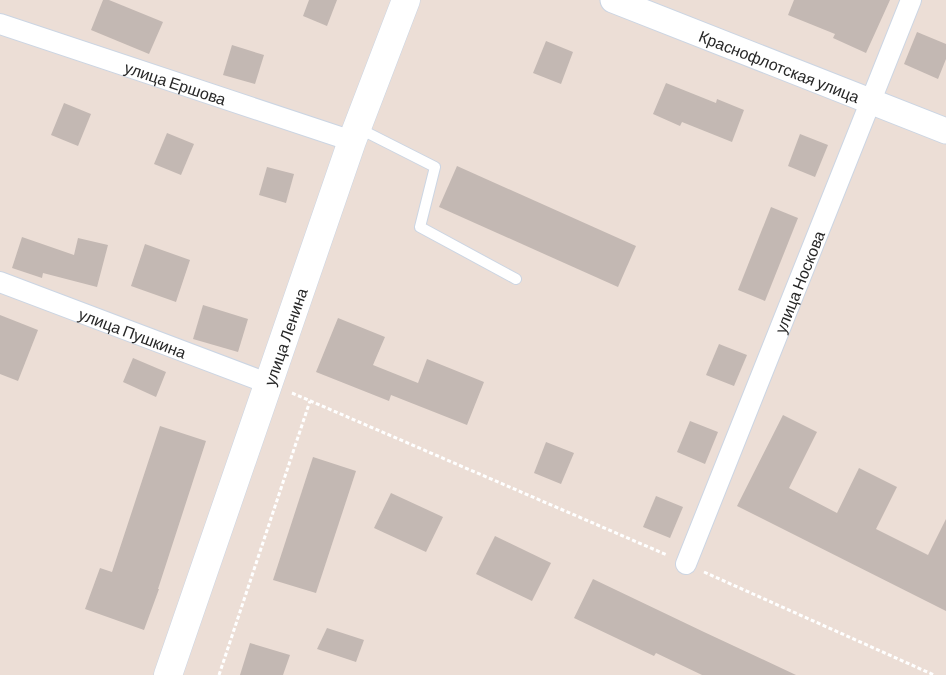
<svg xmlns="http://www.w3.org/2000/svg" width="946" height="675" font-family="Barlow,sans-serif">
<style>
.building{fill:#c3b8b3}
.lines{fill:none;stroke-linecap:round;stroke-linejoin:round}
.service-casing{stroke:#cbd5e3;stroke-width:12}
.minor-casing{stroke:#cbd5e3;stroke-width:22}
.tertiary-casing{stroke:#cbd5e3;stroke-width:27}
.secondary-casing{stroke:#cbd5e3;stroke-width:29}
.path{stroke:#fff;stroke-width:3;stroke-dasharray:4 2.5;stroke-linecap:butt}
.service{stroke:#fff;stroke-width:10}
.minor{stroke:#fff;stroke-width:20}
.tertiary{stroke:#fff;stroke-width:25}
.secondary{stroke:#fff;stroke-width:28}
.labels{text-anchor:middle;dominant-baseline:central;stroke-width:4;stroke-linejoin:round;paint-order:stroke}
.street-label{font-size:16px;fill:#272727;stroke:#fff}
</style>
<rect width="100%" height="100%" fill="#ecded6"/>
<g class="building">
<path d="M103,0H109L163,22L149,54L91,30Z"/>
<path d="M309,0H337L327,26L303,16Z"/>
<path d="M794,0H890L866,53L833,38L835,34L788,15Z"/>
<path d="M917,32L946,44V59L938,79L904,64Z"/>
<path d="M546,41L573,52L561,84L533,73Z"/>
<path d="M232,45L264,55L255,84L223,75Z"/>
<path d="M666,83L716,103L717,99L744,110L732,142L682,122L680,126L653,114Z"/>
<path d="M64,103L91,114L78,146L51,135Z"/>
<path d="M167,133L194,144L181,175L154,164Z"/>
<path d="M800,134L828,145L815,177L788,166Z"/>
<path d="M457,166L636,246L618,287L439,207Z"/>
<path d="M267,167L294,174L286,203L259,195Z"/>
<path d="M771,207L798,218L765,301L738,290Z"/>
<path d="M22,237L74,255L78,238L108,245L97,287L43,273L42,278L12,268Z"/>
<path d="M145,244L190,260L176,302L131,286Z"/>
<path d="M203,305L248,319L238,352L193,339Z"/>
<path d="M0,315L38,330L18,381L0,374Z"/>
<path d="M338,318L385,337L373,365L418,383L427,359L484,382L467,425L391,395L389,401L316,372Z"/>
<path d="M719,344L747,355L734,386L706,375Z"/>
<path d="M133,358L166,372L156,397L123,382Z"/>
<path d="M783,415L817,432L789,488L837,513L859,468L897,487L876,529L928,555L946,519V611L737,506Z"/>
<path d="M690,421L718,432L705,464L677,452Z"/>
<path d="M160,426L206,441L158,589H159L144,630L85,609L100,568L112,572Z"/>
<path d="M546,442L574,453L561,484L534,473Z"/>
<path d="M313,457L356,471L316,593L273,580Z"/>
<path d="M391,493L443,517L426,552L374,528Z"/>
<path d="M656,496L683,507L670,538L643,527Z"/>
<path d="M495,536L551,563L532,601L476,574Z"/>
<path d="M593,579L704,632L796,675H702L656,653L654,656L574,618Z"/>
<path d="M327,628L364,640L356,662L317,649Z"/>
<path d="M250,643L290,655L283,675H240Z"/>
</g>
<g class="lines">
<g class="service-casing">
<path id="service" d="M358,128L435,167L420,227L516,279"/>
</g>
<g class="minor-casing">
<g id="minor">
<path id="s1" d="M0,24L352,141"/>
<path id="s2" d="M0,282L267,383"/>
<path id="s3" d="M686,564L911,0"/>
</g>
</g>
<g class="tertiary-casing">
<g id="tertiary">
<path id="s4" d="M613,0L946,131"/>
</g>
</g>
<g class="secondary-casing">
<g id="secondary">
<path id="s5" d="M168,675L352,141L406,0"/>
</g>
</g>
<g class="path">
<path d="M292,393L667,555"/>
<path d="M704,572L934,675"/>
<path d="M219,675L310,401"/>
</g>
<use href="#service" class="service"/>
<use href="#minor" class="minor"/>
<use href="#tertiary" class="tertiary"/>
<use href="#secondary" class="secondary"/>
</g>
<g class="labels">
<g class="street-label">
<text stroke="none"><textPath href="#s4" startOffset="179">Краснофлотская улица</textPath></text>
<text stroke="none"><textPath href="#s1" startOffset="185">улица Ершова</textPath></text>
<text stroke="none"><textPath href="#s3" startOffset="304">улица Носкова</textPath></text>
<text stroke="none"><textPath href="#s2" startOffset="142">улица Пушкина</textPath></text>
<text stroke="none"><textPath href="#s5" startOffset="358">улица Ленина</textPath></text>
</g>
</g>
</svg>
